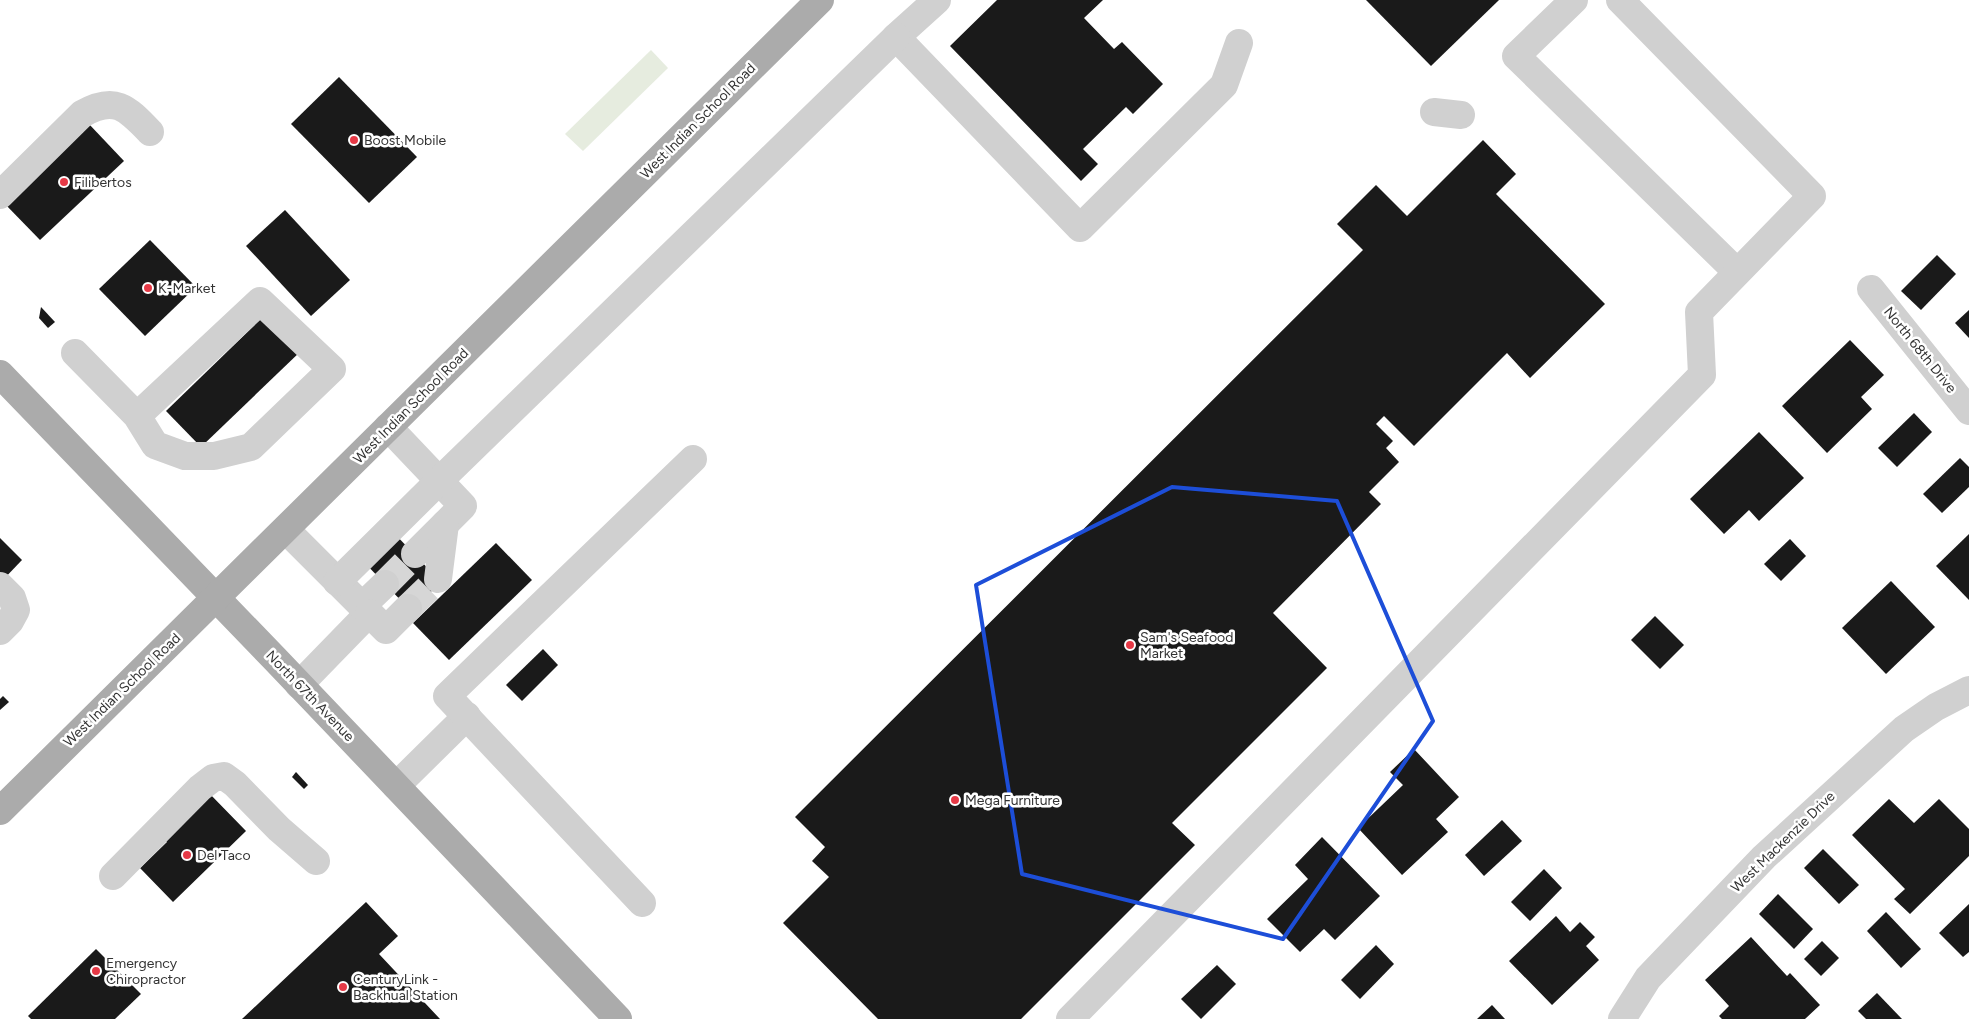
<svg xmlns="http://www.w3.org/2000/svg" width="1969" height="1019" font-family="Figtree,sans-serif">
<style>
.green{fill:#e6ecdf}
.building{fill:#1a1a1a}
.lines{fill:none;stroke-linecap:round;stroke-linejoin:round}
.minor-tunnel{stroke:#d6d6d6;stroke-width:28;stroke-dasharray:28 14;stroke-linecap:butt}
.minor{stroke:#d0d0d0;stroke-width:28}
.major{stroke:#ababab;stroke-width:28}
.marked{fill:none;stroke:#1d4ed8;stroke-width:4;stroke-linejoin:round}
.poi-dot{fill:#e63946;stroke:#fff;stroke-width:2}
.labels{text-anchor:middle;dominant-baseline:central;stroke-width:5;stroke-linejoin:round;paint-order:stroke}
.street-label{font-size:14px;fill:#333;stroke:#fff}
.poi-label{font-size:14px;fill:#333;stroke:#fff;text-anchor:start}
</style>
<rect width="100%" height="100%" fill="#fff"/>
<path class="green" d="M651,50L668,68L583,151L565,134Z"/>
<g class="building">
<path d="M997,0H1103L1084,18L1114,49L1122,42L1163,84L1133,114L1126,107L1083,149L1098,164L1081,181L950,46Z"/>
<path d="M1366,0H1499L1431,66Z"/>
<path d="M339,77L417,157L369,203L291,124Z"/>
<path d="M88,123L124,161L40,240L4,203Z"/>
<path d="M1483,140L1516,174L1496,194L1605,304L1530,378L1507,353L1414,446L1384,416L1376,424L1393,441L1386,448L1399,462L1369,492L1381,504L1273,613L1327,668L1172,823L1195,845L1021,1019H878L783,923L829,877L812,861L825,847L795,817L1363,250L1337,224L1376,185L1407,216Z"/>
<path d="M285,210L350,280L311,316L246,246Z"/>
<path d="M150,240L196,287L145,336L99,289Z"/>
<path d="M1937,255L1956,274L1921,310L1901,291Z"/>
<path d="M41,307L55,322L48,328L39,318Z"/>
<path d="M1969,310V338L1955,323Z"/>
<path d="M267,313L302,350L201,447L166,411Z"/>
<path d="M1850,340L1884,375L1861,397L1872,409L1827,453L1782,406Z"/>
<path d="M1914,413L1932,432L1897,467L1878,448Z"/>
<path d="M1759,432L1804,478L1759,521L1749,510L1724,534L1690,499Z"/>
<path d="M1960,458L1969,467V487L1942,513L1923,494Z"/>
<path d="M392,531L441,582L411,611L362,560Z"/>
<path d="M1969,534V600L1936,566Z"/>
<path d="M0,538L22,560L0,583Z"/>
<path d="M1790,539L1806,556L1781,581L1764,564Z"/>
<path d="M496,543L532,580L449,660L413,623Z"/>
<path d="M1891,581L1935,627L1886,674L1842,628Z"/>
<path d="M1655,616L1684,645L1660,669L1631,640Z"/>
<path d="M543,649L558,665L522,701L506,685Z"/>
<path d="M3,696L9,702L0,710V699Z"/>
<path d="M1414,749L1459,797L1436,819L1448,832L1402,875L1358,828L1403,785L1390,772Z"/>
<path d="M296,772L308,785L304,789L292,777Z"/>
<path d="M208,792L246,831L173,902L140,868L167,842L162,838Z"/>
<path d="M1889,799L1914,823L1939,799L1969,829V856L1910,914L1894,899L1905,889L1852,835Z"/>
<path d="M1502,820L1522,841L1484,876L1465,855Z"/>
<path d="M1322,837L1380,896L1335,940L1324,929L1300,952L1267,919L1308,879L1295,865Z"/>
<path d="M1823,849L1859,885L1839,904L1804,868Z"/>
<path d="M1544,869L1562,888L1530,921L1511,902Z"/>
<path d="M1778,894L1813,929L1794,949L1759,914Z"/>
<path d="M366,902L398,936L379,954L440,1019H242Z"/>
<path d="M1969,904V952L1963,957L1939,933Z"/>
<path d="M1886,912L1921,949L1901,968L1867,931Z"/>
<path d="M1556,916L1570,932L1580,922L1595,937L1586,946L1599,960L1552,1005L1509,961Z"/>
<path d="M1751,937L1787,976L1790,973L1820,1005L1805,1019H1722L1719,1016L1729,1006L1705,980Z"/>
<path d="M1822,941L1839,958L1821,976L1804,959Z"/>
<path d="M1376,945L1394,964L1360,999L1341,980Z"/>
<path d="M96,949L141,994L115,1019H31L28,1016Z"/>
<path d="M1217,965L1236,984L1201,1019L1181,999Z"/>
<path d="M1877,993L1902,1019H1866L1858,1011Z"/>
<path d="M1492,1005L1505,1019H1477Z"/>
</g>
<g class="lines">
<g class="minor-tunnel">
<path d="M385,584L415,554"/>
<path d="M408,608L438,579"/>
</g>
<g class="minor">
<path d="M937,0L896,37L1080,228L1224,85L1239,43"/>
<path d="M1574,0L1516,56L1737,272"/>
<path d="M1434,112L1461,115"/>
<path d="M0,195L82,114C115,95 127,108 150,132"/>
<path d="M1871,289L1969,411"/>
<path d="M75,353L137,416L155,445L185,456H214L251,447L332,369L260,301L137,416"/>
<path d="M388,427L463,506L415,554"/>
<path d="M286,530L369,613L299,685"/>
<path d="M438,579L445,524"/>
<path d="M337,582L439,481L896,37"/>
<path d="M0,586L12,598L16,610L10,621L0,631"/>
<path d="M362,606L385,584"/>
<path d="M369,613L386,630L408,608"/>
<path d="M396,786L467,716"/>
<path d="M113,876L200,788L213,778L224,776L235,784L279,829L316,861"/>
<path d="M642,903L447,696L693,459"/>
<path d="M1070,1019L1702,375L1699,312L1812,196L1620,0"/>
<path d="M1622,1019L1648,978L1764,857L1904,729L1936,707L1969,690"/>
</g>
<g class="major">
<path d="M0,374L275,659L618,1019"/>
<path d="M0,811L820,0"/>
</g>
</g>
<path class="marked" d="M1172,487L1337,501L1433,721L1283,939L1022,874L976,585Z"/>
<g class="poi-dot">
<circle cx="354" cy="140" r="5"/>
<circle cx="64" cy="182" r="5"/>
<circle cx="148" cy="288" r="5"/>
<circle cx="1130" cy="645" r="5"/>
<circle cx="955" cy="800" r="5"/>
<circle cx="187" cy="855" r="5"/>
<circle cx="96" cy="971" r="5"/>
<circle cx="343" cy="987" r="5"/>
</g>
<g class="labels">
<g class="street-label">
<text transform="translate(698 121) rotate(-45)">West Indian School Road</text>
<text transform="translate(1920 350) rotate(51)">North 68th Drive</text>
<text transform="translate(411 406) rotate(-45)">West Indian School Road</text>
<text transform="translate(122 690) rotate(-44)">West Indian School Road</text>
<text transform="translate(310 696) rotate(46)">North 67th Avenue</text>
<text transform="translate(1783 842) rotate(-44)">West Mackenzie Drive</text>
</g>
<g class="poi-label">
<text x="364" y="140">Boost Mobile</text>
<text x="74" y="182">Filibertos</text>
<text x="158" y="288">K-Market</text>
<text x="1140" y="637">Sam's Seafood<tspan x="1140" dy="16">Market</tspan></text>
<text x="965" y="800">Mega Furniture</text>
<text x="197" y="855">Del Taco</text>
<text x="106" y="963">Emergency<tspan x="106" dy="16">Chiropractor</tspan></text>
<text x="353" y="979">CenturyLink -<tspan x="353" dy="16">Backhual Station</tspan></text>
</g>
</g>
</svg>
